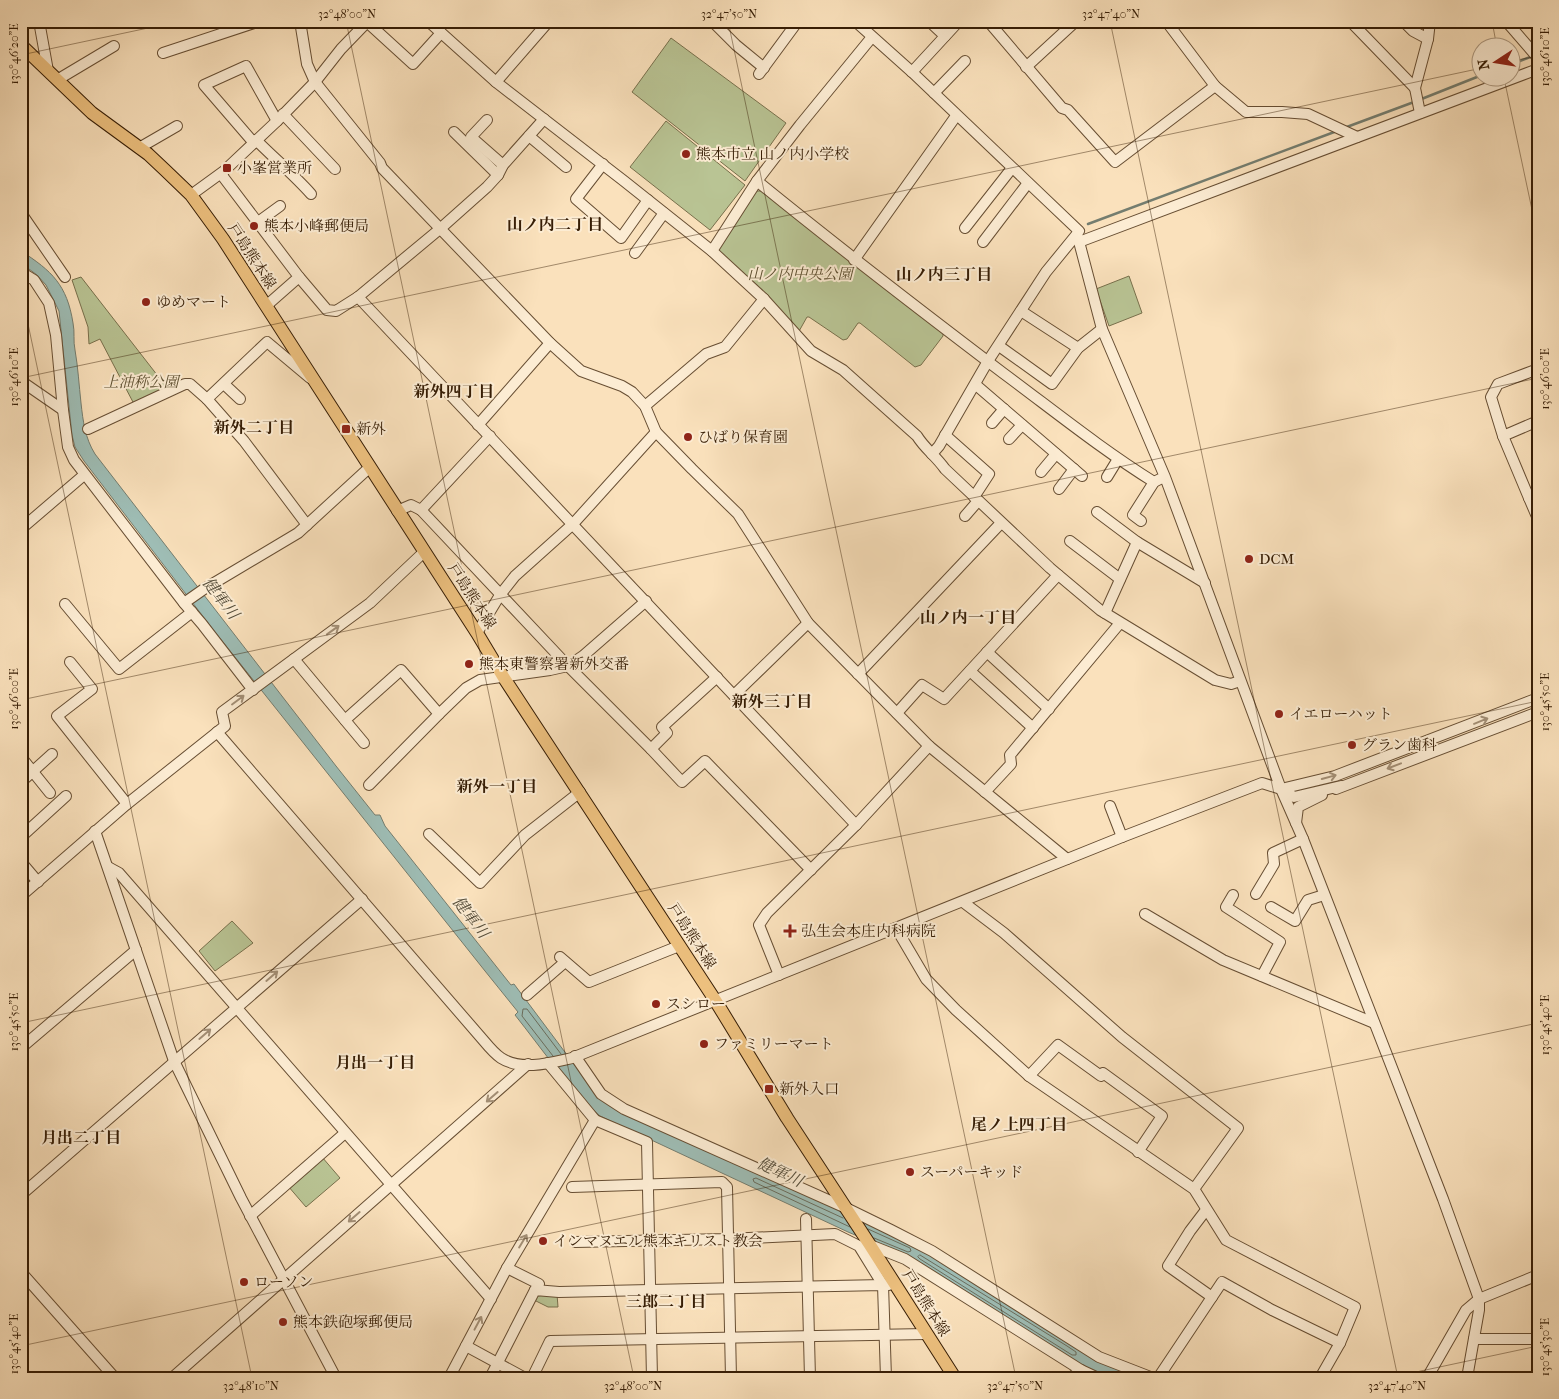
<svg xmlns="http://www.w3.org/2000/svg" width="1559" height="1399" font-family="'IM FELL French Canon','Noto Serif JP',serif">
<style>
.green{fill:#b9c494;stroke:#78704c}
.water{fill:#9ebdb5;stroke:#747d6f}
.lines{fill:none;stroke-linecap:round;stroke-linejoin:round}
.shore{stroke:#6a6d5d;stroke-width:1}
.stream{stroke:#747d6f;stroke-width:2.5}
.minor-casing{stroke:#674e33;stroke-width:12}
.major-casing{stroke:#361d05;stroke-width:14}
.minor{stroke:#fcecd3;stroke-width:10}
.major{stroke:#edc07e;stroke-width:12}
.oneway{stroke:#a38f76}
.ticks{fill:none;stroke:#361d05;stroke-width:1;stroke-opacity:0.45}
.poi-dot{fill:#8f2418;stroke:#fcecd3;stroke-width:2}
.labels{text-anchor:middle;dominant-baseline:central;stroke-width:4;stroke-linejoin:round;paint-order:stroke}
.poi-label{font-size:15px;fill:#361d05;stroke:#fcecd3;text-anchor:start}
.street-label{font-size:15px;fill:#361d05;stroke:#fcecd3}
.park-label{font-size:15px;font-style:italic;fill:#5d4f30;stroke:#fcecd3}
.neighbourhood-label{font-size:16px;font-weight:bold;fill:#361d05;stroke:#fcecd3}
.water-label{font-size:16px;font-style:italic;fill:#554d3a;stroke:#fcecd3}
.neatline{fill:none;stroke:#361d05;stroke-width:2}
.ticks-label{font-size:12px;text-anchor:middle;fill:#361d05}
</style>
<rect width="100%" height="100%" fill="#fae1bc"/>
<filter id="stains"><feTurbulence type="fractalNoise" baseFrequency=".004" numOctaves="4"/><feColorMatrix values="0 0 0 0 .2 0 0 0 0 .09 0 0 0 0 .02 0 0 0 .5 -.17"/></filter>
<radialGradient id="worn" r=".72"><stop offset=".6" stop-color="#630" stop-opacity="0"/><stop offset="1" stop-color="#630" stop-opacity=".3"/></radialGradient>
<g class="green">
<path d="M671,38L786,123L745,181L632,92Z"/>
<path d="M666,121L745,185L710,230L630,167Z"/>
<path d="M754,191H762L943,332V336L921,365L915,367L860,323H858L847,339L843,340L809,317H807L798,333L720,254L718,250Z"/>
<path d="M1129,276L1142,313L1109,326L1096,289Z"/>
<path d="M81,277L168,389L134,404L100,339L89,344L88,327L72,280Z"/>
<path d="M232,921L253,943L215,971L199,951Z"/>
<path d="M322,1157L340,1178L306,1207L288,1186Z"/>
<path d="M557,1294L558,1307H548L534,1300L537,1296Z"/>
</g>
<path class="water" d="M21,251C52,271 67,285 73,323C75,332 73,341 75,350C78,367 79,385 81,403C83,421 85,438 95,454L336,766L375,815H380L385,826L511,985L514,984L597,1095L902,1238L1143,1378H1103L893,1251L848,1232L600,1116C567,1086 542,1049 515,1015L518,1012L485,971L215,632L84,461L75,447L72,435L59,311L46,285L37,275L21,263Z"/>
<g class="lines">
<g class="shore">
<path d="M553,1056L522,1016L523,1009H527L561,1054"/>
<path d="M843,1218L756,1178L753,1179L754,1182L850,1227"/>
<path d="M868,1229L910,1248L911,1251L908,1252L874,1238"/>
<path d="M920,1255L1067,1346L1076,1352V1355H1072L920,1259L918,1257Z"/>
</g>
<g class="stream">
<path d="M1512,64L1533,56"/>
<path d="M1419,100L1482,75"/>
<path d="M1344,128L1414,102"/>
<path d="M1088,224L1337,131"/>
</g>
<g class="minor-casing">
<g id="minor">
<path d="M39,21L48,71"/>
<path d="M300,21L307,64L315,82L380,163L382,168L550,343L581,371L622,386L632,392L645,406L656,432L692,469L738,514L808,623L929,746L1067,859"/>
<path d="M428,21L496,82L624,181L712,251L764,299L811,351L843,370L917,436C925,449 936,456 945,469L1050,568L1100,610L1215,680L1231,684L1240,681"/>
<path d="M715,21L714,23L736,45L764,68"/>
<path d="M855,21L912,72L1079,231L1077,234L1102,329L1165,477L1281,789L1303,839L1443,1199L1479,1299V1310L1467,1378"/>
<path d="M929,21L945,36"/>
<path d="M988,21L1062,108L1068,110L1115,162L1215,86"/>
<path d="M1166,21L1215,86L1246,112H1282L1308,114L1357,137"/>
<path d="M1350,21L1415,88"/>
<path d="M1403,21L1413,31L1428,39"/>
<path d="M1506,21L1538,58"/>
<path d="M367,22L413,64L441,33"/>
<path d="M163,53L260,21"/>
<path d="M1026,67L1076,21"/>
<path d="M912,72L959,21"/>
<path d="M759,74L798,21"/>
<path d="M57,80L114,46"/>
<path d="M496,82L549,21"/>
<path d="M934,93L965,61"/>
<path d="M1420,113L1415,88L1428,39L1430,21"/>
<path d="M283,114L335,169"/>
<path d="M487,120L471,137L503,165"/>
<path d="M454,132L498,175"/>
<path d="M529,136L566,167"/>
<path d="M256,140C275,159 294,175 311,194"/>
<path d="M254,143L204,85L246,66L277,121"/>
<path d="M139,148L177,126"/>
<path d="M603,164L576,199L621,238L648,200"/>
<path d="M221,174L299,277L266,306"/>
<path d="M757,181C838,247 920,310 1003,373C1053,410 1101,449 1154,482"/>
<path d="M191,195L224,171L277,121L315,82L341,49L368,21"/>
<path d="M21,213L65,277"/>
<path d="M258,222L280,206"/>
<path d="M965,228L1012,168"/>
<path d="M983,242L1028,183"/>
<path d="M1079,242L1538,69"/>
<path d="M712,251L757,181L800,125L872,37"/>
<path d="M635,253L664,213"/>
<path d="M854,260L956,116"/>
<path d="M21,272L34,280L49,303L56,335L63,410L68,447L74,460L184,603L202,624L253,690"/>
<path d="M299,277L327,310L336,311L358,297L441,228L487,187L498,175L503,165L544,119"/>
<path d="M358,297L856,825"/>
<path d="M1021,311L1078,348"/>
<path d="M999,346L1052,384L1078,348L1102,329"/>
<path d="M1538,369L1498,384L1491,397L1503,436L1538,421"/>
<path d="M21,381L63,410"/>
<path d="M224,384L240,399"/>
<path d="M976,385L1082,476"/>
<path d="M645,406L706,354L725,347L764,299"/>
<path d="M992,423L1004,409"/>
<path d="M478,425L550,343"/>
<path d="M88,429L185,384H190L207,399"/>
<path d="M945,435L989,474L974,497"/>
<path d="M1503,436L1529,498H1538"/>
<path d="M1009,439L1022,425"/>
<path d="M932,454L939,446L988,361L1046,272L1077,234"/>
<path d="M1041,472L1056,454"/>
<path d="M1107,477L1118,459"/>
<path d="M1059,489L1074,469"/>
<path d="M1529,498L1538,519"/>
<path d="M421,510L490,436"/>
<path d="M397,511L411,505L421,510L568,666L651,749L667,733L662,727L717,677"/>
<path d="M1097,512L1137,542L1205,583"/>
<path d="M965,516L978,501"/>
<path d="M1141,521L1133,515L1154,482L1160,479"/>
<path d="M307,525L244,441L207,399L267,342L310,378"/>
<path d="M21,529L84,475"/>
<path d="M1070,541L1120,579"/>
<path d="M184,603L204,589L298,533L370,467"/>
<path d="M65,604L119,669L192,612"/>
<path d="M1105,613L1137,542"/>
<path d="M477,633L500,595L515,576L573,524L656,432"/>
<path d="M987,652L1049,709"/>
<path d="M294,659L364,743"/>
<path d="M70,662L92,689L57,716L127,804"/>
<path d="M970,671L1033,728"/>
<path d="M858,674L1001,523"/>
<path d="M734,695L808,623"/>
<path d="M897,713L922,685L944,699L1058,575"/>
<path d="M345,720L401,670L439,714L466,688L480,680L550,670L568,666L583,656L646,601"/>
<path d="M217,732L484,1041C489,1047 495,1054 501,1058C521,1071 550,1063 572,1058L1122,837L1262,783L1281,789L1294,797L1341,786"/>
<path d="M651,749L682,782L705,761L811,870"/>
<path d="M21,757L50,793"/>
<path d="M21,782L52,754"/>
<path d="M369,785L439,714"/>
<path d="M1281,789L1335,776L1538,698"/>
<path d="M1336,789L1538,712"/>
<path d="M985,792L1011,764L1010,755L1120,623"/>
<path d="M1110,806L1122,837"/>
<path d="M1296,823L1298,807L1322,795"/>
<path d="M95,831L174,1061L241,1198L336,1378"/>
<path d="M429,834L480,883L525,835L580,792"/>
<path d="M21,837L66,796"/>
<path d="M21,862L38,882"/>
<path d="M108,867L119,873L491,1299"/>
<path d="M1256,894L1274,864L1273,853L1303,839"/>
<path d="M1233,895L1226,907L1280,942L1262,976"/>
<path d="M21,896L127,804L225,726L222,712L370,603L424,552"/>
<path d="M963,902L1004,933L1122,1037L1238,1128L1194,1189"/>
<path d="M1271,907L1295,921L1308,900L1324,895"/>
<path d="M1145,914L1223,960L1374,1023"/>
<path d="M896,928L926,979L956,1010L1029,1076L1194,1189L1226,1240L1355,1307L1340,1343L1320,1378"/>
<path d="M560,957L589,982L679,946"/>
<path d="M779,975L759,925L767,913L856,825L929,746"/>
<path d="M527,995L565,962"/>
<path d="M21,1048L136,950"/>
<path d="M575,1056L601,1094L624,1109L846,1208L891,1230L932,1251L1099,1357L1153,1378"/>
<path d="M548,1063L595,1120L647,1142L652,1378"/>
<path d="M1103,1073L1162,1116L1138,1152"/>
<path d="M1029,1076L1058,1045L1101,1076"/>
<path d="M572,1187L722,1182L727,1187L731,1378"/>
<path d="M21,1195L362,899"/>
<path d="M1206,1210L1190,1231L1168,1266L1212,1297"/>
<path d="M250,1216L345,1133"/>
<path d="M806,1219L810,1378"/>
<path d="M575,1242L728,1239L835,1234L859,1246L883,1285H889"/>
<path d="M870,1245L905,1259L1081,1370L1096,1377"/>
<path d="M507,1268L539,1284L535,1290"/>
<path d="M21,1272L115,1378"/>
<path d="M1474,1339H1538"/>
<path d="M466,1346L525,1378"/>
<path d="M172,1378L528,1064"/>
<path d="M449,1378L507,1268L595,1120"/>
<path d="M490,1378L535,1290L559,1292L883,1285L886,1378"/>
<path d="M532,1378L550,1341L926,1334"/>
<path d="M1070,1378L1081,1370"/>
<path d="M1158,1378L1222,1282L1272,1310L1340,1343"/>
<path d="M1427,1378L1466,1310L1479,1299L1538,1275"/>
</g>
</g>
<g class="major-casing">
<path id="major" d="M21,45L92,113L148,154L165,170L191,195L223,239L477,633L504,678L715,1000L787,1118L870,1245L955,1378"/>
</g>
<use href="#minor" class="minor"/>
<use href="#major" class="major"/>
</g>
<defs><path id="oneway-shaft" d="M-6 0H5M1.5-3L5.5 0L1.5 3" fill="none" stroke-width="1.6" stroke-linecap="round" stroke-linejoin="round" transform="scale(1.25)"/></defs>
<g class="oneway">
<use href="#oneway-shaft" transform="translate(333 630) rotate(-36)"/>
<use href="#oneway-shaft" transform="translate(238 700) rotate(-37)"/>
<use href="#oneway-shaft" transform="translate(1481 721) rotate(-22)"/>
<use href="#oneway-shaft" transform="translate(1394 766) rotate(159)"/>
<use href="#oneway-shaft" transform="translate(1329 777) rotate(-15)"/>
<use href="#oneway-shaft" transform="translate(272 976) rotate(-41)"/>
<use href="#oneway-shaft" transform="translate(205 1034) rotate(-41)"/>
<use href="#oneway-shaft" transform="translate(492 1097) rotate(139)"/>
<use href="#oneway-shaft" transform="translate(354 1217) rotate(139)"/>
<use href="#oneway-shaft" transform="translate(523 1241) rotate(-59)"/>
<use href="#oneway-shaft" transform="translate(478 1323) rotate(-62)"/>
</g>
<path class="ticks" d="M346,21L634,1378M728,21L1016,1378M1110,21L1398,1378M1492,21L1497,48M21,55L181,21M1512,61L1538,56M1504,78L1538,238M21,291L252,1378M21,378L1482,68M21,700L1538,378M21,1023L1538,701M21,1346L1538,1023M1388,1378L1538,1346"/>
<g class="poi-dot">
<circle cx="686" cy="154" r="5"/>
<rect x="222" y="163" width="10" height="10" rx="2.5"/>
<circle cx="254" cy="226" r="5"/>
<circle cx="146" cy="302" r="5"/>
<rect x="341" y="424" width="10" height="10" rx="2.5"/>
<circle cx="688" cy="437" r="5"/>
<circle cx="1249" cy="559" r="5"/>
<circle cx="469" cy="664" r="5"/>
<circle cx="1279" cy="714" r="5"/>
<circle cx="1352" cy="745" r="5"/>
<path d="M787.5 923.5h5v5h5v5h-5v5h-5v-5h-5v-5h5z"/>
<circle cx="656" cy="1004" r="5"/>
<circle cx="704" cy="1044" r="5"/>
<rect x="764" y="1084" width="10" height="10" rx="2.5"/>
<circle cx="910" cy="1172" r="5"/>
<circle cx="543" cy="1241" r="5"/>
<circle cx="244" cy="1282" r="5"/>
<circle cx="283" cy="1322" r="5"/>
</g>
<g class="labels">
<g class="poi-label">
<text x="696" y="154">熊本市立 山ノ内小学校</text>
<text x="237" y="168">小峯営業所</text>
<text x="264" y="226">熊本小峰郵便局</text>
<text x="156" y="302">ゆめマート</text>
<text x="356" y="429">新外</text>
<text x="698" y="437">ひばり保育園</text>
<text x="1259" y="559">DCM</text>
<text x="479" y="664">熊本東警察署新外交番</text>
<text x="1289" y="714">イエローハット</text>
<text x="1362" y="745">グラン歯科</text>
<text x="801" y="931">弘生会本庄内科病院</text>
<text x="666" y="1004">スシロー</text>
<text x="714" y="1044">ファミリーマート</text>
<text x="779" y="1089">新外入口</text>
<text x="920" y="1172">スーパーキッド</text>
<text x="553" y="1241">インマヌエル熊本キリスト教会</text>
<text x="254" y="1282">ローソン</text>
<text x="293" y="1322">熊本鉄砲塚郵便局</text>
</g>
<g class="street-label">
<text transform="translate(252 256) rotate(57)">戸島熊本線</text>
<text transform="translate(472 596) rotate(57)">戸島熊本線</text>
<text transform="translate(692 936) rotate(57)">戸島熊本線</text>
<text transform="translate(926 1303) rotate(58)">戸島熊本線</text>
</g>
<g class="park-label">
<text x="800" y="274">山ノ内中央公園</text>
<text x="141" y="382">上油称公園</text>
</g>
<g class="neighbourhood-label">
<text x="555" y="224">山ノ内二丁目</text>
<text x="944" y="274">山ノ内三丁目</text>
<text x="454" y="391">新外四丁目</text>
<text x="254" y="427">新外二丁目</text>
<text x="968" y="617">山ノ内一丁目</text>
<text x="772" y="701">新外三丁目</text>
<text x="497" y="786">新外一丁目</text>
<text x="375" y="1062">月出一丁目</text>
<text x="1019" y="1124">尾ノ上四丁目</text>
<text x="81" y="1137">月出二丁目</text>
<text x="666" y="1301">三郎二丁目</text>
</g>
<g class="water-label">
<text transform="translate(221 598) rotate(52)">健軍川</text>
<text transform="translate(471 917) rotate(52)">健軍川</text>
<text transform="translate(780 1172) rotate(25)">健軍川</text>
</g>
</g>
<rect width="1559" height="1399" fill="none" stroke="#fae1bc" stroke-width="55"/>
<g transform="translate(1496 62) rotate(258)"><circle r="24" fill="#fcecd3" stroke="#ad9981"/>
<path d="M0-4L9 19L0 12L-9 19Z" fill="#8f2418"/>
<text y="-8" font-size="14" font-weight="bold" text-anchor="middle" fill="#361d05">N</text>
</g>
<rect x="28" y="28" width="1504" height="1344" class="neatline"/>
<g class="ticks-label">
<text x="347" y="18">32°48'00"N</text>
<text x="729" y="18">32°47'50"N</text>
<text x="1111" y="18">32°47'40"N</text>
<text transform="translate(14 54) rotate(-90)" y="4">130°46'20"E</text>
<text transform="translate(1545 57) rotate(-90)" y="4">130°46'10"E</text>
<text transform="translate(14 377) rotate(-90)" y="4">130°46'10"E</text>
<text transform="translate(1545 379) rotate(-90)" y="4">130°46'00"E</text>
<text transform="translate(14 699) rotate(-90)" y="4">130°46'00"E</text>
<text transform="translate(1545 702) rotate(-90)" y="4">130°45'50"E</text>
<text transform="translate(14 1022) rotate(-90)" y="4">130°45'50"E</text>
<text transform="translate(1545 1025) rotate(-90)" y="4">130°45'40"E</text>
<text transform="translate(14 1344) rotate(-90)" y="4">130°45'40"E</text>
<text transform="translate(1545 1347) rotate(-90)" y="4">130°45'30"E</text>
<text x="251" y="1390">32°48'10"N</text>
<text x="633" y="1390">32°48'00"N</text>
<text x="1015" y="1390">32°47'50"N</text>
<text x="1397" y="1390">32°47'40"N</text>
</g>
<rect width="100%" height="100%" filter="url(#stains)"/>
<rect width="100%" height="100%" fill="url(#worn)"/>
</svg>
